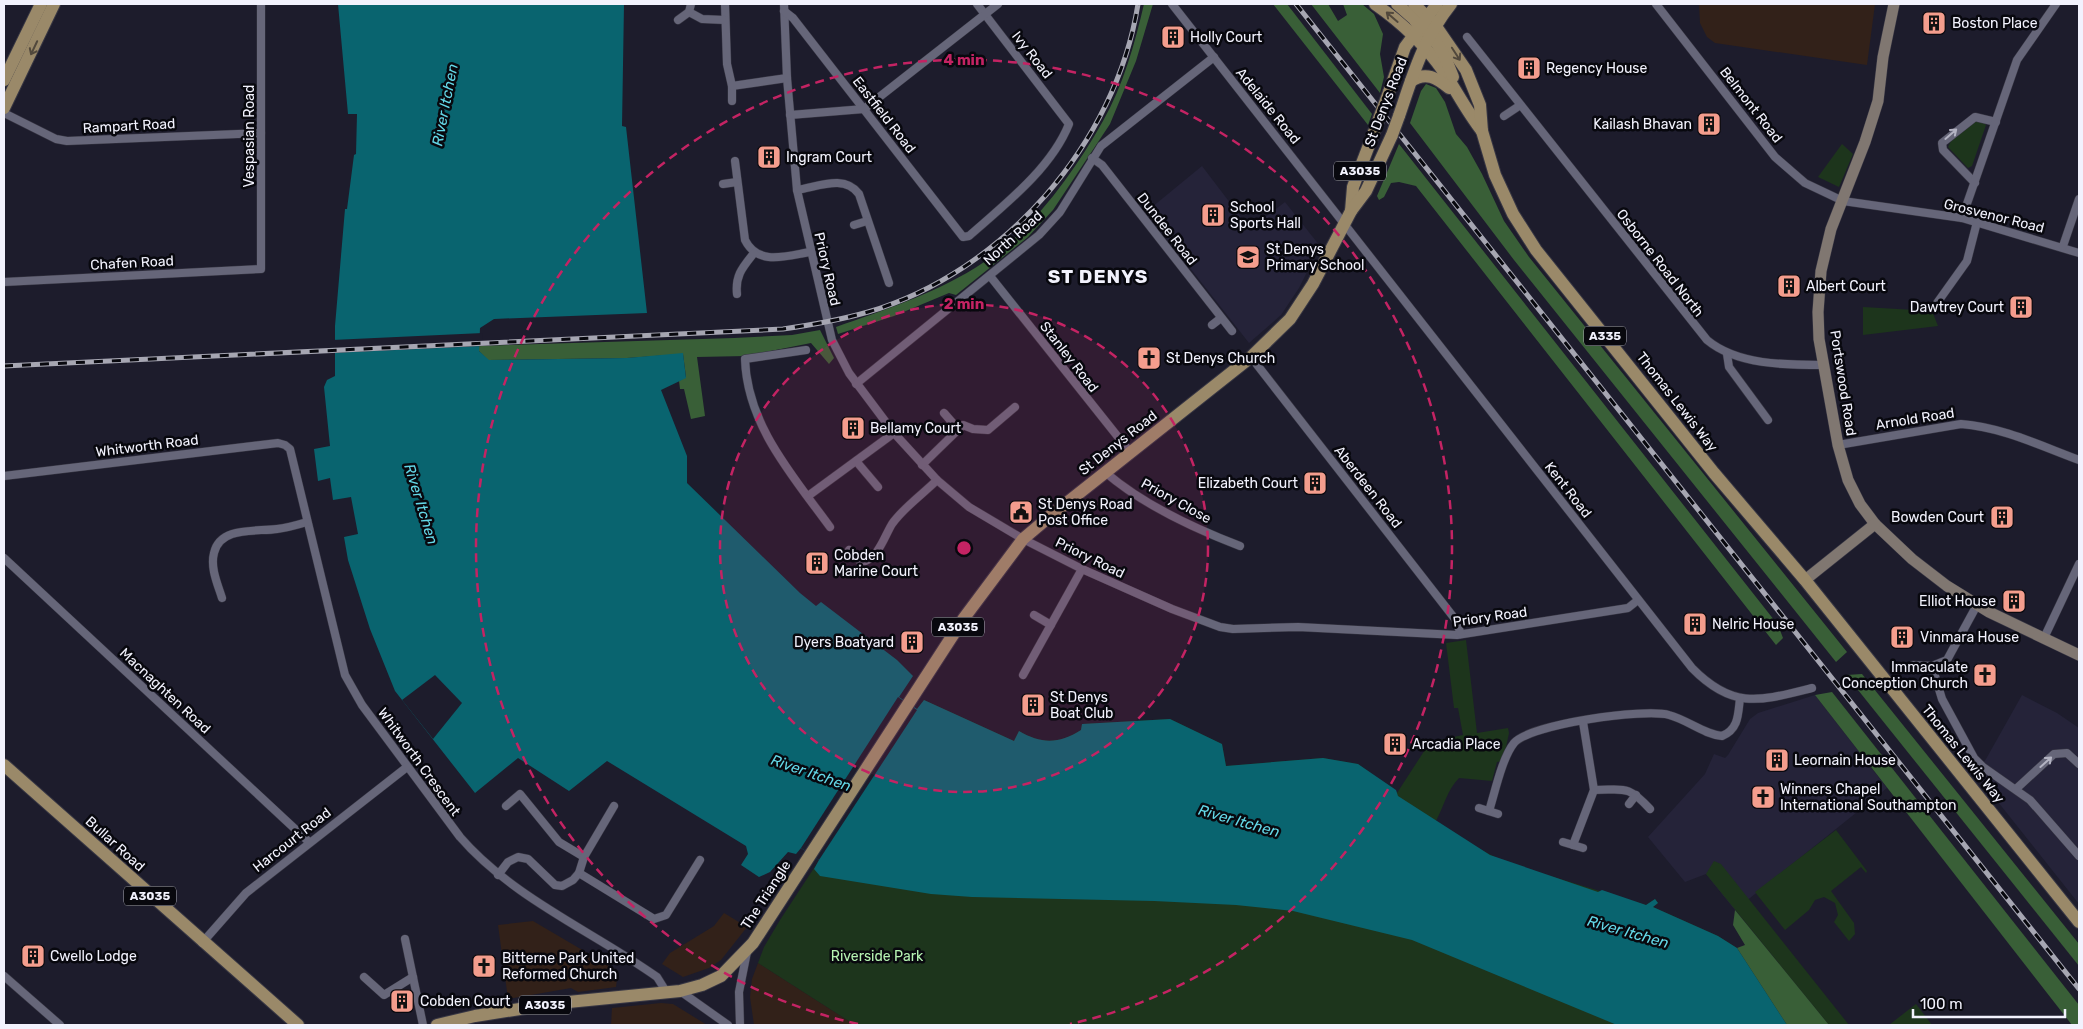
<svg xmlns="http://www.w3.org/2000/svg" width="2083" height="1029" font-family="Rubik,sans-serif">
<style>
.commercial{fill:#322119}
.built{fill:#252339}
.green{fill:#1d351c}
.forest{fill:#395f37}
.water{fill:#09646f}
.pier{fill:#1d1c2c}
.lines{fill:none;stroke-linecap:round;stroke-linejoin:round}
.street-casing{stroke:#373643;stroke-width:9}
.secondary-casing{stroke:#373643;stroke-width:12}
.primary-casing{stroke:#373643;stroke-width:14}
.street{stroke:#666679;stroke-width:8}
.secondary{stroke:#807771;stroke-width:11}
.primary{stroke:#9a8969;stroke-width:12}
.rail-casing{stroke:#a6a6b2;stroke-width:5}
.rail{stroke:#08080e;stroke-width:3;stroke-dasharray:9;stroke-linecap:butt}
.primary-bridge-casing{stroke:#373643;stroke-width:14;stroke-linecap:butt}
.primary-bridge{stroke:#9a8969;stroke-width:12}
.oneway{stroke:#51483c}
.oneway2{stroke:#b3b3c2}
.ring{fill:none;stroke:#c42363;stroke-width:2.5;stroke-dasharray:9 6}
.labels{text-anchor:middle;dominant-baseline:central;stroke-width:5;stroke-linejoin:round;paint-order:stroke}
.shield{fill:#08080e;stroke:#acacb5;stroke-width:1}
.shield-label{font-size:12px;font-weight:bold;fill:#f2f2fd}
.poi-label{font-size:14px;fill:#f2f2fd;stroke:#08080e;text-anchor:start}
.street-label{font-size:14px;fill:#f2f2fd;stroke:#08080e}
.park-label{font-size:14px;fill:#b6f3b2;stroke:#08080e}
.water-label{font-size:15px;font-style:italic;fill:#64d8e8;stroke:#08080e}
.district-label{font-size:19px;font-weight:bold;letter-spacing:1px;fill:#f2f2fd;stroke:#08080e}
.centre{fill:#c42363;stroke:#08080e;stroke-width:2.5}
.ring-label{font-size:15px;text-anchor:middle;font-weight:bold;fill:#c42363;stroke:#08080e;stroke-width:5;stroke-linejoin:round;paint-order:stroke}
</style>
<rect width="100%" height="100%" fill="#1d1c2c"/>
<g class="commercial">
<path d="M1699,4H1875L1867,65L1715,43L1707,37L1700,23Z"/>
<path d="M724,913L747,927L721,960L709,968L683,977L662,964L670,953L714,926Z"/>
<path d="M533,921L618,971L616,987L578,992L571,988L508,999L498,925Z"/>
<path d="M758,963L855,1025H754L750,997L752,979Z"/>
<path d="M661,1003L673,1004L707,1025H611L612,1008Z"/>
</g>
<g class="built">
<path d="M1202,166L1250,229L1285,202L1320,246L1299,288L1281,315L1249,343L1146,212Z"/>
<path d="M1815,695L1887,788L1735,910L1706,874L1685,882L1648,837L1705,774L1714,754L1725,758L1728,755L1750,719L1758,713Z"/>
<path d="M2022,695L2057,713L2079,728V904L1975,773L1986,759Z"/>
</g>
<g class="green">
<path d="M1975,120L1983,122L1986,125L1972,166L1968,168L1948,147L1951,141Z"/>
<path d="M1842,144L1853,154L1839,187L1818,177Z"/>
<path d="M1863,307L1932,311L1938,326L1863,335Z"/>
<path d="M1466,640L1477,733L1508,728L1509,733L1503,761L1497,762L1492,781L1459,778C1447,790 1444,806 1436,821L1478,848L1504,862L1646,905L1655,899L1658,903L1653,907L1718,936L1737,948L1787,1025H855L758,963L764,947L780,920L924,700L1014,741L1019,731C1041,744 1059,744 1081,730L1082,724L1170,719L1222,744L1226,766L1323,758L1358,764L1397,793L1430,742L1463,735L1458,708H1454L1446,643Z"/>
<path d="M1836,830L1867,871L1866,873L1861,867L1831,891L1854,923L1855,934L1849,941L1834,922L1838,915L1835,903L1824,897L1815,900L1809,910L1785,930L1755,892Z"/>
<path d="M1714,861L1721,864L1849,1025H1829L1706,874Z"/>
<path d="M1916,1004L1932,1025H1889Z"/>
</g>
<g class="forest">
<path d="M1144,4H1153L1136,61L1110,124L1053,210L1028,237L956,295L949,293L894,316L838,334L836,327C884,310 931,295 975,268C1029,235 1072,176 1103,121C1123,86 1135,43 1144,4Z"/>
<path d="M1273,4H1287L1372,114L1368,125Z"/>
<path d="M1311,4H1328L1338,21L1347,15L1343,4H1362L1374,14L1383,34L1380,54L1384,77L1380,93Z"/>
<path d="M1426,84L1436,88L1445,102L1456,134L1467,147L1482,174L1504,221L1529,257L1847,652L1836,662L1514,260L1410,123L1421,91Z"/>
<path d="M1399,144L1778,625L1783,638L1776,645L1416,186L1399,182L1391,183L1384,197L1379,200L1377,196Z"/>
<path d="M820,330L834,358L829,364L811,343L746,356L697,357L705,416L691,419L684,389H680L679,381L686,377L683,354L627,358L488,360L479,351V346L734,338L792,335Z"/>
<path d="M1862,674L2079,944V966L1846,675Z"/>
<path d="M1832,692L2079,1005V1025H2072L1815,695Z"/>
<path d="M1735,910L1829,1025H1787L1737,948L1745,945L1733,925Z"/>
</g>
<path class="water" d="M338,4H624L622,126L626,127L647,313L494,319L480,328L479,351L489,360L627,358L683,353L686,378L661,390L687,456V483L800,593L816,606L821,602L897,660L913,676L899,697L917,709L924,700L1014,741L1019,731C1041,744 1059,744 1081,730L1082,724L1170,719L1222,744L1226,766L1323,758L1358,764L1396,790L1398,796L1490,855L1598,892L1602,890L1646,905L1655,899L1658,903L1653,907L1718,936L1737,948L1787,1025H1617L1412,940L1293,911L1236,905L1154,901L972,897L931,894L820,876L814,869L819,860L801,848L796,854L788,852L770,872L759,877L741,865L748,854L746,846L607,761L569,791L518,758L475,793L395,691L370,629L348,560L344,537L358,534L351,497L333,500L330,478L318,481L314,449L330,446L324,387L327,380L335,376V326L345,209H347L354,155L356,154L357,114H348Z"/>
<g class="pier">
<path d="M483,333L482,346L332,353V340Z"/>
<path d="M435,675L462,703L433,739L402,700Z"/>
<path d="M898,697L917,710L819,860L801,848Z"/>
</g>
<g class="lines">
<g class="street-casing">
<g id="street">
<path d="M725,4L727,64L732,86V101"/>
<path d="M784,4L787,78L797,190L832,340L849,373L894,433L937,480L969,507L1023,539L1082,569L1172,609L1220,627L1233,629L1298,627L1457,635L1628,608L1638,600"/>
<path d="M1172,4L1692,668C1733,710 1760,701 1812,688"/>
<path d="M1656,4L1775,157L1805,183L1843,201L1962,218L2079,253"/>
<path d="M784,11L793,18L963,237L969,236C1004,205 1051,169 1069,124L977,4"/>
<path d="M689,12L702,19L725,20"/>
<path d="M678,20L689,12L691,4"/>
<path d="M1467,37L1707,340C1737,365 1785,365 1823,365"/>
<path d="M732,86L787,78"/>
<path d="M4,113L56,139L67,141L261,133"/>
<path d="M790,115L864,109L998,4"/>
<path d="M1504,116L1519,106"/>
<path d="M1092,158L1102,165L1232,331"/>
<path d="M735,161L745,240C758,266 786,256 810,252"/>
<path d="M1975,183L1943,150L1942,143L1975,117L1996,122"/>
<path d="M723,184L737,182"/>
<path d="M797,190C818,187 844,174 859,194L889,283"/>
<path d="M1962,218L2017,60L2056,4"/>
<path d="M854,225L867,221"/>
<path d="M2063,246L2079,199"/>
<path d="M990,276L1130,452"/>
<path d="M4,282L261,269V4"/>
<path d="M737,294C735,275 743,267 754,253"/>
<path d="M1937,303L1967,261L1977,222"/>
<path d="M1212,325L1221,318"/>
<path d="M806,350L745,359C747,425 793,476 830,527"/>
<path d="M1727,354L1729,367L1768,420"/>
<path d="M1251,357L1455,619L1461,634"/>
<path d="M856,384L1039,235L1060,212L1101,146L1214,57"/>
<path d="M944,413L958,429"/>
<path d="M1838,445L1961,424C2002,427 2041,446 2079,460"/>
<path d="M856,461L878,487"/>
<path d="M922,465L963,425L973,429L988,430L1015,407"/>
<path d="M1105,472C1143,505 1193,528 1240,546"/>
<path d="M4,476L278,443L285,445L290,449L345,675L362,705L460,837C513,898 592,931 657,977L667,993"/>
<path d="M808,496L894,433"/>
<path d="M849,550L861,562C878,560 884,537 892,524C903,508 923,494 937,480"/>
<path d="M4,558L309,842"/>
<path d="M222,598C218,585 210,568 214,553C220,526 256,532 277,529C287,528 297,525 307,522"/>
<path d="M1034,615L1051,625"/>
<path d="M2044,638L2079,564"/>
<path d="M1913,665L1932,666L1947,660L1977,605"/>
<path d="M1932,666L1942,699L1974,758L1983,767L2030,800L2079,856"/>
<path d="M1023,675L1082,569"/>
<path d="M2016,789L2054,754L2067,753L2079,764"/>
<path d="M1594,790C1624,790 1627,784 1650,809"/>
<path d="M1629,804L1636,795"/>
<path d="M506,806L520,794L559,842L584,857"/>
<path d="M1479,808L1498,814"/>
<path d="M1489,811C1495,792 1502,758 1514,743C1530,724 1645,708 1669,715C1688,720 1703,734 1722,736C1739,729 1738,714 1740,698"/>
<path d="M1563,842L1583,848"/>
<path d="M1573,845L1594,790L1583,722"/>
<path d="M579,873L654,919L666,915L700,860"/>
<path d="M498,875L508,862L518,857L528,859L555,885L562,886L573,880L579,873L584,857L614,806"/>
<path d="M405,939L423,1025"/>
<path d="M202,943L246,893L407,767"/>
<path d="M4,976L60,1025"/>
<path d="M364,977L384,995L413,977"/>
<path d="M680,991L728,1025"/>
<path d="M740,1025L739,992L747,952"/>
</g>
</g>
<g class="secondary-casing">
<g id="secondary">
<path d="M1894,4L1883,57L1878,101L1865,142L1831,229L1821,271L1818,312L1819,339L1838,445L1848,480L1860,504L1875,524L1912,559L1947,586L1989,612L2079,655"/>
<path d="M1805,580L1875,524"/>
</g>
</g>
<g class="primary-casing">
<g id="primary">
<path d="M1375,4C1401,22 1426,46 1444,72C1457,92 1467,112 1482,131"/>
<path d="M1397,4L1414,19L1422,31"/>
<path d="M1414,4L1435,25L1466,70L1480,105L1482,131L1495,175L1513,214L1536,250L1714,473L1805,580L2079,922"/>
<path d="M1428,29L1445,57L1453,77"/>
<path d="M4,80L41,4"/>
<path d="M1411,81C1426,71 1437,78 1449,88"/>
<path d="M1389,92L1405,47L1437,4"/>
<path d="M4,108L54,4"/>
<path d="M1399,116C1413,75 1423,39 1451,4"/>
<path d="M1351,211L1353,187L1374,132"/>
<path d="M4,765L298,1025"/>
<path d="M437,1025L475,1016L558,1003L680,991L702,985L721,976L753,943L964,618L1023,539L1049,517L1251,357L1290,319L1313,284L1351,211L1366,191L1392,135"/>
</g>
</g>
<use href="#street" class="street"/>
<use href="#secondary" class="secondary"/>
<use href="#primary" class="primary"/>
<g class="rail-casing">
<g id="rail">
<path d="M1296,4L2079,989"/>
<path d="M4,366L783,329C811,325 840,320 868,312C1004,272 1116,143 1138,4"/>
</g>
</g>
<use href="#rail" class="rail"/>
<g class="primary-bridge-casing">
<g id="primary-bridge">
<path d="M1374,132L1389,92"/>
<path d="M1392,135L1399,116"/>
</g>
</g>
<use href="#primary-bridge" class="primary-bridge"/>
</g>
<defs><path id="oneway-shaft" d="M-6 0H5M1.5-3L5.5 0L1.5 3" fill="none" stroke-width="1.6" stroke-linecap="round" stroke-linejoin="round" transform="scale(1.25)"/></defs>
<g class="oneway">
<use href="#oneway-shaft" transform="translate(1392 17) rotate(-139)"/>
<use href="#oneway-shaft" transform="translate(34 48) rotate(115)"/>
<use href="#oneway-shaft" transform="translate(1456 54) rotate(57)"/>
</g>
<g class="oneway2">
<use href="#oneway-shaft" transform="translate(1951 134) rotate(-41)"/>
<use href="#oneway-shaft" transform="translate(2046 762) rotate(-42)"/>
</g>
<circle cx="964" cy="548" r="244" fill="#c42363" fill-opacity=".12"/>
<g class="ring">
<circle cx="964" cy="548" r="244"/>
<path d="M858 1024A488 488 0 1 1 1070 1024"/>
</g>
<defs>
<g id="building-square" transform="scale(1.25)"><rect x="-9" y="-9" width="18" height="18" rx="4" fill="#f49d8d" stroke="#08080e"/><path d="M-4-6H4V6H1V3H-1V6H-4ZM-2.5-4.3h1.7v1.8h-1.7ZM.8-4.3h1.7v1.8H.8ZM-2.5-1h1.7V.8h-1.7ZM.8-1h1.7V.8H.8Z" fill="#111"/></g>
<g id="school-square" transform="scale(1.25)"><rect x="-9" y="-9" width="18" height="18" rx="4" fill="#f49d8d" stroke="#08080e"/><path d="M0-5L7-2L0 1L-7-2ZM-4 1L0 2.5L4 1V4Q0 6-4 4Z" fill="#111"/></g>
<g id="church-square" transform="scale(1.25)"><rect x="-9" y="-9" width="18" height="18" rx="4" fill="#f49d8d" stroke="#08080e"/><path d="M-1.2-6h2.4v3.5h3.3v2.4h-3.3V6h-2.4V-.1h-3.3v-2.4h3.3Z" fill="#111"/></g>
<g id="civic-square" transform="scale(1.25)"><rect x="-9" y="-9" width="18" height="18" rx="4" fill="#f49d8d" stroke="#08080e"/><path d="M-.6-6.5H3V-4.5H.6V-3L4-1V1h2V6H-6V1h2V-1L-.6-3ZM-1.2 2.5V6h2.4V2.5Z" fill="#111"/></g>
</defs>
<g fill-rule="evenodd">
<use href="#building-square" x="1934" y="23"/>
<use href="#building-square" x="1173" y="37"/>
<use href="#building-square" x="1529" y="68"/>
<use href="#building-square" x="1709" y="124"/>
<use href="#building-square" x="769" y="157"/>
<use href="#building-square" x="1213" y="215"/>
<use href="#school-square" x="1248" y="257"/>
<use href="#building-square" x="1789" y="286"/>
<use href="#building-square" x="2021" y="307"/>
<use href="#church-square" x="1149" y="358"/>
<use href="#building-square" x="853" y="428"/>
<use href="#building-square" x="1315" y="483"/>
<use href="#civic-square" x="1021" y="512"/>
<use href="#building-square" x="2002" y="517"/>
<use href="#building-square" x="817" y="563"/>
<use href="#building-square" x="2014" y="601"/>
<use href="#building-square" x="1695" y="624"/>
<use href="#building-square" x="1902" y="637"/>
<use href="#building-square" x="912" y="642"/>
<use href="#church-square" x="1985" y="675"/>
<use href="#building-square" x="1033" y="705"/>
<use href="#building-square" x="1395" y="744"/>
<use href="#building-square" x="1777" y="760"/>
<use href="#church-square" x="1763" y="797"/>
<use href="#building-square" x="33" y="956"/>
<use href="#church-square" x="484" y="966"/>
<use href="#building-square" x="402" y="1001"/>
</g>
<g class="labels">
<g class="shield">
<rect x="1334" y="161.5" width="52" height="19" rx="4"/>
<rect x="1584" y="326.5" width="42" height="19" rx="4"/>
<rect x="932" y="617.5" width="52" height="19" rx="4"/>
<rect x="124" y="886.5" width="52" height="19" rx="4"/>
<rect x="519" y="995.5" width="52" height="19" rx="4"/>
</g>
<g class="shield-label">
<text x="1360" y="171">A3035</text>
<text x="1605" y="336">A335</text>
<text x="958" y="627">A3035</text>
<text x="150" y="896">A3035</text>
<text x="545" y="1005">A3035</text>
</g>
<g class="poi-label">
<text x="1952" y="23">Boston Place</text>
<text x="1190" y="37">Holly Court</text>
<text x="1546" y="68">Regency House</text>
<text x="1692" y="124" text-anchor="end">Kailash Bhavan</text>
<text x="786" y="157">Ingram Court</text>
<text x="1230" y="207">School<tspan x="1230" dy="16">Sports Hall</tspan></text>
<text x="1266" y="249">St Denys<tspan x="1266" dy="16">Primary School</tspan></text>
<text x="1806" y="286">Albert Court</text>
<text x="2004" y="307" text-anchor="end">Dawtrey Court</text>
<text x="1166" y="358">St Denys Church</text>
<text x="870" y="428">Bellamy Court</text>
<text x="1298" y="483" text-anchor="end">Elizabeth Court</text>
<text x="1038" y="504">St Denys Road<tspan x="1038" dy="16">Post Office</tspan></text>
<text x="1984" y="517" text-anchor="end">Bowden Court</text>
<text x="834" y="555">Cobden<tspan x="834" dy="16">Marine Court</tspan></text>
<text x="1996" y="601" text-anchor="end">Elliot House</text>
<text x="1712" y="624">Nelric House</text>
<text x="1920" y="637">Vinmara House</text>
<text x="894" y="642" text-anchor="end">Dyers Boatyard</text>
<text x="1968" y="667" text-anchor="end">Immaculate<tspan x="1968" dy="16">Conception Church</tspan></text>
<text x="1050" y="697">St Denys<tspan x="1050" dy="16">Boat Club</tspan></text>
<text x="1412" y="744">Arcadia Place</text>
<text x="1794" y="760">Leornain House</text>
<text x="1780" y="789">Winners Chapel<tspan x="1780" dy="16">International Southampton</tspan></text>
<text x="50" y="956">Cwello Lodge</text>
<text x="502" y="958">Bitterne Park United<tspan x="502" dy="16">Reformed Church</tspan></text>
<text x="420" y="1001">Cobden Court</text>
</g>
<g class="street-label">
<text transform="translate(1032 55) rotate(52)">Ivy Road</text>
<text transform="translate(1386 102) rotate(-69)">St Denys Road</text>
<text transform="translate(1751 105) rotate(52)">Belmont Road</text>
<text transform="translate(1268 106) rotate(51)">Adelaide Road</text>
<text transform="translate(884 115) rotate(52)">Eastfield Road</text>
<text transform="translate(129 126) rotate(-3)">Rampart Road</text>
<text transform="translate(249 136) rotate(-90)">Vespasian Road</text>
<text transform="translate(1994 216) rotate(14)">Grosvenor Road</text>
<text transform="translate(1167 229) rotate(52)">Dundee Road</text>
<text transform="translate(1013 238) rotate(-42)">North Road</text>
<text transform="translate(132 263) rotate(-3)">Chafen Road</text>
<text transform="translate(1660 263) rotate(52)">Osborne Road North</text>
<text transform="translate(827 269) rotate(77)">Priory Road</text>
<text transform="translate(1069 357) rotate(52)">Stanley Road</text>
<text transform="translate(1843 383) rotate(81)">Portswood Road</text>
<text transform="translate(1677 402) rotate(52)">Thomas Lewis Way</text>
<text transform="translate(1915 419) rotate(-9)">Arnold Road</text>
<text transform="translate(1118 443) rotate(-38)">St Denys Road</text>
<text transform="translate(147 446) rotate(-7)">Whitworth Road</text>
<text transform="translate(1368 487) rotate(52)">Aberdeen Road</text>
<text transform="translate(1568 490) rotate(52)">Kent Road</text>
<text transform="translate(1176 501) rotate(29)">Priory Close</text>
<text transform="translate(1090 558) rotate(26)">Priory Road</text>
<text transform="translate(1490 617) rotate(-8)">Priory Road</text>
<text transform="translate(165 691) rotate(43)">Macnaghten Road</text>
<text transform="translate(1963 754) rotate(51)">Thomas Lewis Way</text>
<text transform="translate(419 762) rotate(54)">Whitworth Crescent</text>
<text transform="translate(292 840) rotate(-38)">Harcourt Road</text>
<text transform="translate(115 844) rotate(42)">Bullar Road</text>
<text transform="translate(766 895) rotate(-57)">The Triangle</text>
</g>
<g class="park-label">
<text x="877" y="956">Riverside Park</text>
</g>
<g class="water-label">
<text transform="translate(445 105) rotate(-79)">River Itchen</text>
<text transform="translate(421 504) rotate(73)">River Itchen</text>
<text transform="translate(811 773) rotate(19)">River Itchen</text>
<text transform="translate(1239 821) rotate(16)">River Itchen</text>
<text transform="translate(1628 932) rotate(16)">River Itchen</text>
</g>
<g class="district-label">
<text x="1098" y="276">ST DENYS</text>
</g>
</g>
<circle cx="964" cy="548" r="8" class="centre"/>
<g class="ring-label">
<text x="964" y="65">4 min</text>
<text x="964" y="309">2 min</text>
</g>
<rect width="2083" height="1029" fill="none" stroke="#f2f2fd" stroke-width="10"/>
<path d="M1913 1009v8h152v-8" fill="none" stroke="#f2f2fd" stroke-width="2.5"/>
<text x="1920" y="1009" font-size="15" fill="#f2f2fd" stroke="#08080e" stroke-width="4" paint-order="stroke">100 m</text>
</svg>
